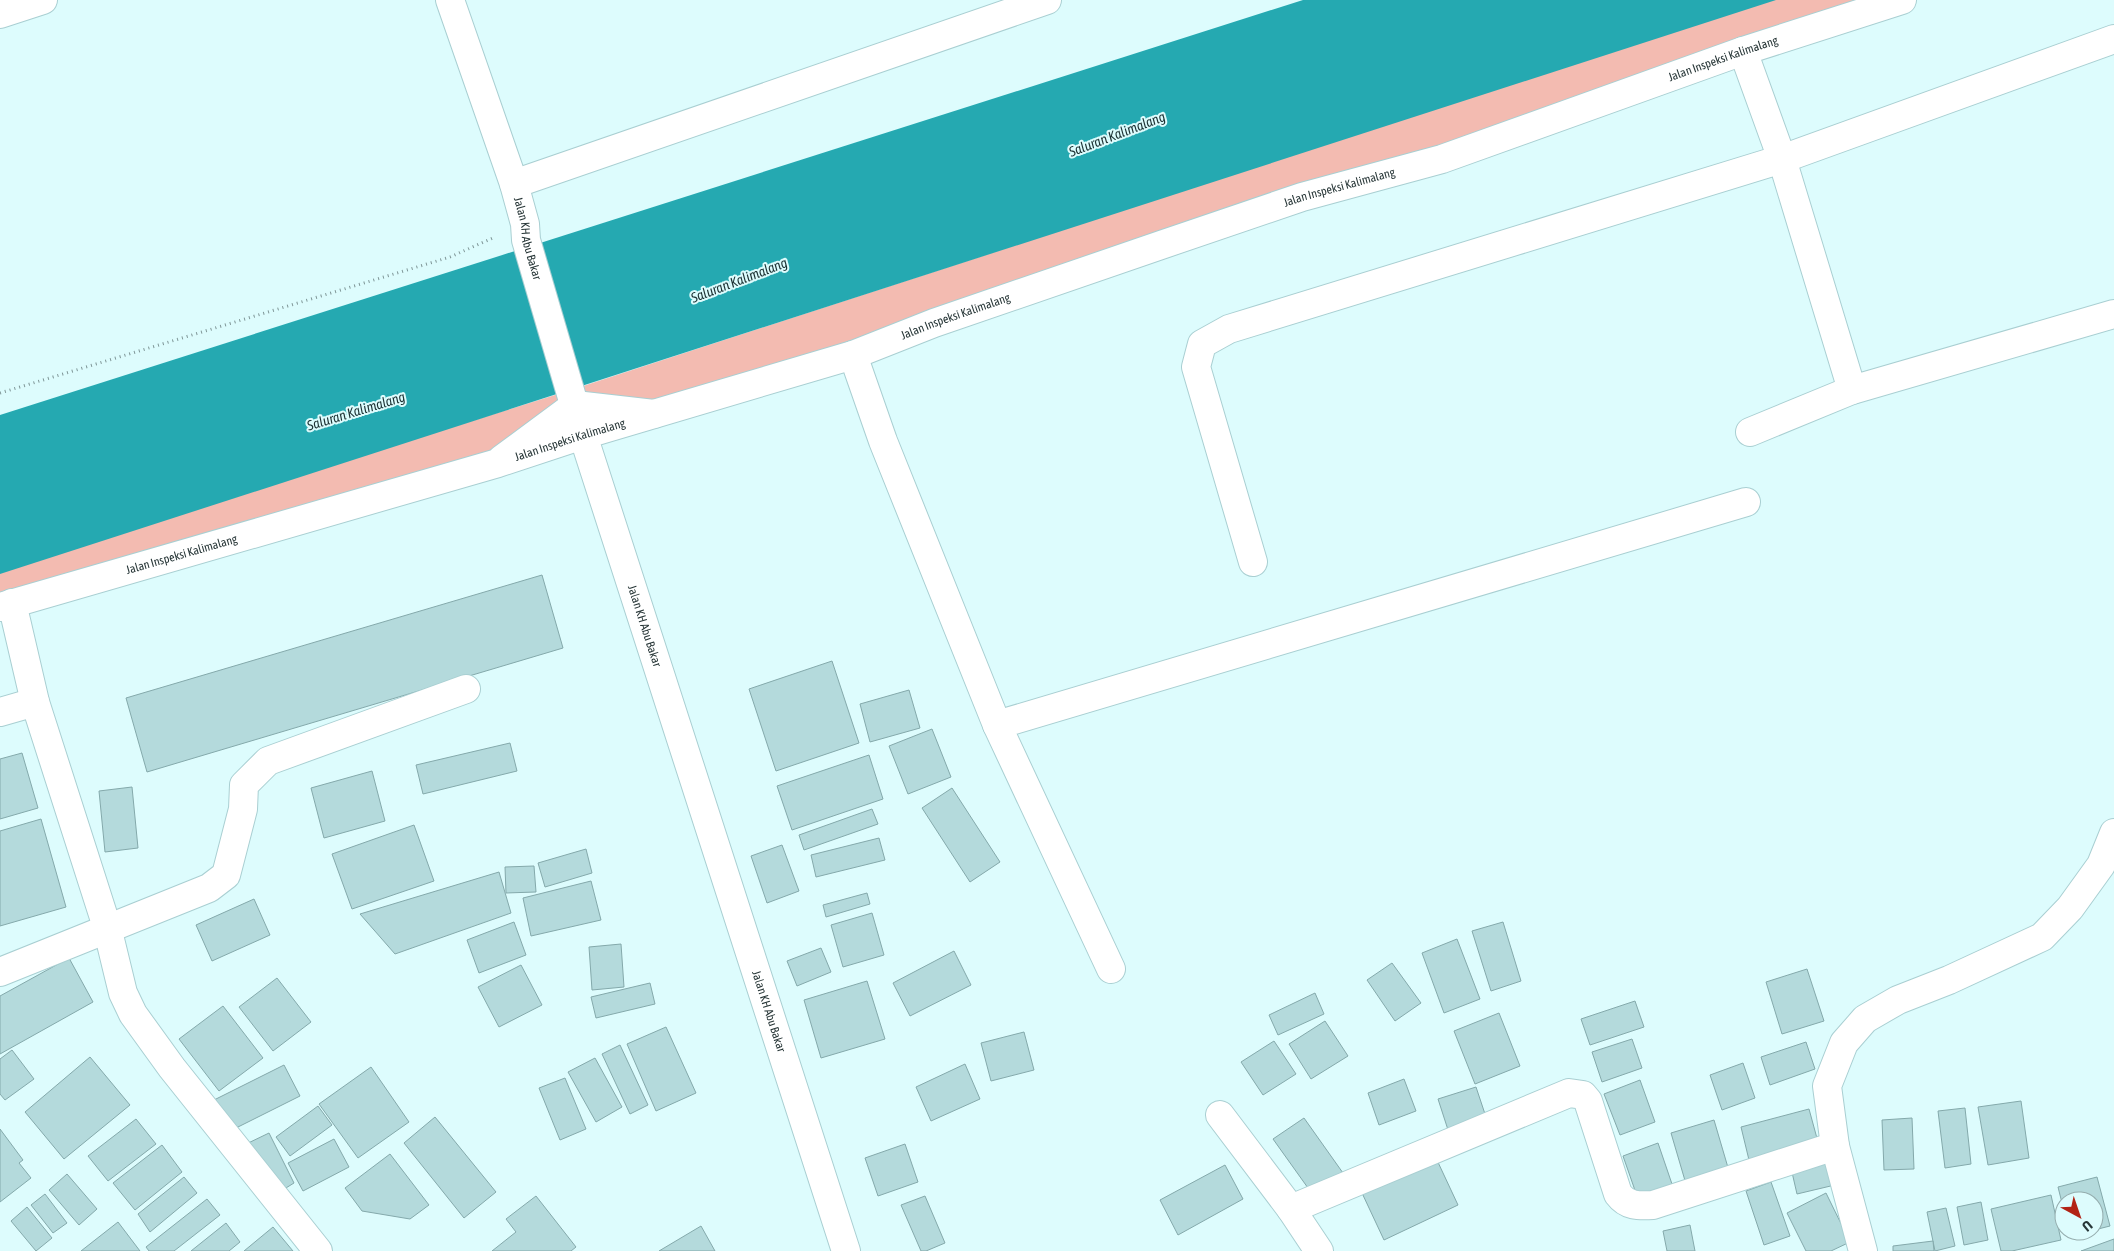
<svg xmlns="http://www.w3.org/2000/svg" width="2114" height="1251" font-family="'Asap Condensed',sans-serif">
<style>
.green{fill:#f3bbb1}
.water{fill:#25a9b1}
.building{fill:#b4dadc;stroke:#84a9ab}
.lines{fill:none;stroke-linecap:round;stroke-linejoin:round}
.minor-casing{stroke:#a9cfd2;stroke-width:30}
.major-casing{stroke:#a9cfd2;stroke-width:30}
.path{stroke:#7f9697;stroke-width:3;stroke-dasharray:1 4;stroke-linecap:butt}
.minor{stroke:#fff;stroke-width:28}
.major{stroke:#fff;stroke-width:28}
.labels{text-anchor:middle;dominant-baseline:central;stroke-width:4;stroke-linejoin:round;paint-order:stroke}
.street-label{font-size:12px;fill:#283738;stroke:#ddfcfd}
.water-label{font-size:14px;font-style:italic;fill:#1c3133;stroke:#ddfcfd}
</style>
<rect width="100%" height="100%" fill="#ddfcfd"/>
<path class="green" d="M1768,0H1902L498,463L0,607V569L571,390Z"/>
<path class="water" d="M1303,0H1776L0,574V415Z"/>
<g class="building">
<path d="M542,575L563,648L147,772L126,698Z"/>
<path d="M832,661L859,743L776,771L749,689Z"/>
<path d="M909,690L920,728L870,742L860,704Z"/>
<path d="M932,729L951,777L908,794L889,746Z"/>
<path d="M510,743L517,771L423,794L416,765Z"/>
<path d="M22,753L38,808L0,819V759Z"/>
<path d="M869,755L883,799L792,830L777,786Z"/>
<path d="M372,771L385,821L324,838L311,788Z"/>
<path d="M132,787L138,848L105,852L99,791Z"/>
<path d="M952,788L1000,862L970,882L922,808Z"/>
<path d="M872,809L878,824L804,850L799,835Z"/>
<path d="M41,819L66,907L0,926V831Z"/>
<path d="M414,825L434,881L352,909L332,854Z"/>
<path d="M879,838L885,860L816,877L811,855Z"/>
<path d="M782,845L799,891L767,903L751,856Z"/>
<path d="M586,849L592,873L545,887L538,863Z"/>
<path d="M534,866L536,892L506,893L505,867Z"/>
<path d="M499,872L511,913L395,954L360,914Z"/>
<path d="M591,881L601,920L531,936L523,898Z"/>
<path d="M867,893L870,904L826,917L823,905Z"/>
<path d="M254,899L270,935L212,961L196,925Z"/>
<path d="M872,913L884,955L843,967L831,925Z"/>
<path d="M514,922L526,955L479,973L467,940Z"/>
<path d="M1503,922L1521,981L1491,991L1472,931Z"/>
<path d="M1457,939L1480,999L1444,1013L1422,953Z"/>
<path d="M621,944L624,987L592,990L589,947Z"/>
<path d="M821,948L831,972L797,986L787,961Z"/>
<path d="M954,951L971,985L910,1016L893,983Z"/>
<path d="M69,958L93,1002L0,1054V996Z"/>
<path d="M1392,963L1421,1003L1395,1021L1367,980Z"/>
<path d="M521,965L542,1005L499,1027L478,987Z"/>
<path d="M1807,969L1824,1021L1782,1034L1766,982Z"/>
<path d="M277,978L311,1022L273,1051L239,1007Z"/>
<path d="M867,981L885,1039L821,1058L804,1000Z"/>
<path d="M650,983L655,1004L596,1018L591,997Z"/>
<path d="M1315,993L1324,1014L1278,1035L1269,1015Z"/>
<path d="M1635,1001L1644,1027L1590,1045L1581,1019Z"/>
<path d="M223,1006L263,1058L219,1091L179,1039Z"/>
<path d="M1499,1013L1520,1066L1475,1084L1454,1031Z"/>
<path d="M1325,1021L1348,1056L1311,1079L1289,1044Z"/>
<path d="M666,1027L696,1093L656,1111L627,1044Z"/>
<path d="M1024,1032L1034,1070L991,1081L981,1043Z"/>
<path d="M1632,1039L1642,1068L1602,1082L1592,1052Z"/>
<path d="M1274,1041L1296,1074L1263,1095L1241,1062Z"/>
<path d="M1806,1042L1815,1069L1770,1085L1761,1057Z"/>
<path d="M620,1045L648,1105L630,1114L602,1054Z"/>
<path d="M12,1050L34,1079L5,1100L0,1094V1059Z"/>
<path d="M90,1057L130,1105L64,1159L25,1112Z"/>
<path d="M595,1058L622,1107L596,1122L568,1072Z"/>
<path d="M1743,1063L1755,1098L1722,1110L1710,1075Z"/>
<path d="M965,1064L980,1099L931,1121L916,1087Z"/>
<path d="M284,1065L300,1096L230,1131L214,1100Z"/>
<path d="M371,1067L409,1122L358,1158L319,1104Z"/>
<path d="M565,1078L586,1129L560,1140L539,1088Z"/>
<path d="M1404,1079L1416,1111L1379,1125L1368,1093Z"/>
<path d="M1640,1080L1655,1122L1620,1135L1604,1094Z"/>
<path d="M1476,1087L1488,1123L1450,1136L1438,1099Z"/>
<path d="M2021,1101L2029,1158L1988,1165L1978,1107Z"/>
<path d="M318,1106L332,1125L290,1156L276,1137Z"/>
<path d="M1965,1108L1971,1164L1945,1168L1938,1111Z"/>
<path d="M1809,1109L1818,1142L1749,1160L1741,1127Z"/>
<path d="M435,1117L496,1192L464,1218L404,1143Z"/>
<path d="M1304,1118L1343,1173L1313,1195L1273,1139Z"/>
<path d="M1912,1118L1914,1169L1884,1170L1882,1120Z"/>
<path d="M136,1119L156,1144L108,1181L88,1156Z"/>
<path d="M1714,1120L1729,1171L1686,1184L1671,1133Z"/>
<path d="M0,1129L23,1160L19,1163L31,1178L0,1202Z"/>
<path d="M269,1133L294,1183L281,1191L240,1147Z"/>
<path d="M334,1139L349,1167L303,1191L288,1163Z"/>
<path d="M1658,1143L1673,1187L1638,1199L1623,1156Z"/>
<path d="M905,1144L918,1182L878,1196L865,1158Z"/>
<path d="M162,1145L182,1172L135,1210L113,1183Z"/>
<path d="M390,1154L429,1205L410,1219L362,1211L345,1188Z"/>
<path d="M1436,1158L1458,1205L1384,1240L1362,1193Z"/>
<path d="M1832,1158L1839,1184L1797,1194L1791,1168Z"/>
<path d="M1225,1165L1243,1199L1178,1235L1160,1200Z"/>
<path d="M67,1174L97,1209L79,1225L49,1190Z"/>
<path d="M184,1177L197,1193L150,1232L138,1214Z"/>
<path d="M2097,1177L2110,1226L2094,1230V1201H2064V1211L2058,1187Z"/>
<path d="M1771,1182L1790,1236L1764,1245L1746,1191Z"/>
<path d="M1826,1193L1850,1242L1831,1251H1806L1787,1213Z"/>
<path d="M45,1194L67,1223L53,1233L31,1205Z"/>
<path d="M2051,1195L2061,1240L2012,1251H2001L1991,1209Z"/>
<path d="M536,1196L576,1247L571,1251H492L516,1232L506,1219Z"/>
<path d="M925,1196L945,1243L926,1251H921L901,1205Z"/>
<path d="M207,1199L220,1215L174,1251H149L146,1247Z"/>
<path d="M1981,1202L1988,1240L1964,1245L1957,1207Z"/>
<path d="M27,1207L52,1238L36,1251L11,1221Z"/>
<path d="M1946,1208L1955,1246L1935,1251L1927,1212Z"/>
<path d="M118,1222L140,1251H81Z"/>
<path d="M226,1223L240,1242L229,1251H191Z"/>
<path d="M1690,1225L1695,1251H1667L1663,1231Z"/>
<path d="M701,1226L715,1251H659Z"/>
<path d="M273,1227L293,1251H244Z"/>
<path d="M2069,1231H2089L2071,1236Z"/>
<path d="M2114,1239V1251H2081Z"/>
<path d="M1933,1241L1934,1251H1893V1246Z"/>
</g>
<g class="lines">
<g class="minor-casing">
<g id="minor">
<path id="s1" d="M450,0L514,184L525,224L526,240L583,435L846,1251"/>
<path d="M0,14L43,0"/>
<path d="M1743,51L1782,159L1852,390"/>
<path d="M514,184L1047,0"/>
<path d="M853,355L883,441L997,725L1111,969"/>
<path d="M1750,432L1852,390L2114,314"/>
<path d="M502,459L575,405L654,414"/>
<path d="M1253,562L1196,367L1202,344L1229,329L1782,159L2114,39"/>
<path d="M12,603L35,702L107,927L123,993L133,1014L172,1068L318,1251"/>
<path d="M0,712L35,702"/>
<path d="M997,725L1746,502"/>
<path d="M0,972L209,888L226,875L243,809L244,785L268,761L466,689"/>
<path d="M1220,1115L1291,1209L1319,1251"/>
<path d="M1291,1209L1569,1093L1583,1095L1588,1101L1618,1194C1627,1206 1638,1206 1653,1205L1835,1146"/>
<path d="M1863,1251L1835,1146L1827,1086L1844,1043L1865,1019L1898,1000L1949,980L2042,937L2070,908L2101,865L2114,833"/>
</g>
</g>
<g class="major-casing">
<g id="major">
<path id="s2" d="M0,607L498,463L583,435L853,355L934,323L1161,245L1302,197L1442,159L1743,51L1902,0"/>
</g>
</g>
<path class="path" d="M0,393L450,257L495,237"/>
<use href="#minor" class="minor"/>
<use href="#major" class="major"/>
</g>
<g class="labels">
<g class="street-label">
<text stroke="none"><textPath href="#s2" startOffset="1809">Jalan Inspeksi Kalimalang</textPath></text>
<text stroke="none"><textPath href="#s2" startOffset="1404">Jalan Inspeksi Kalimalang</textPath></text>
<text stroke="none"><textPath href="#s1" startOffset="251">Jalan KH Abu Bakar</textPath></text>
<text stroke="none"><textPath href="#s2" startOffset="999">Jalan Inspeksi Kalimalang</textPath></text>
<text stroke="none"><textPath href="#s2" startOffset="594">Jalan Inspeksi Kalimalang</textPath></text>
<text stroke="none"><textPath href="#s2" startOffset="189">Jalan Inspeksi Kalimalang</textPath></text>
<text stroke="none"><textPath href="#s1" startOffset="656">Jalan KH Abu Bakar</textPath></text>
<text stroke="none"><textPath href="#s1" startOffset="1061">Jalan KH Abu Bakar</textPath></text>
</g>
<g class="water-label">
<text transform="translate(1117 134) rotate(-21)">Saluran Kalimalang</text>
<text transform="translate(739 280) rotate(-21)">Saluran Kalimalang</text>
<text transform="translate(356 411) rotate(-17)">Saluran Kalimalang</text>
</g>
</g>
<g transform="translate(2079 1216) rotate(140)"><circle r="24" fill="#ddfcfd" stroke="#95adae"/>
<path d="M0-4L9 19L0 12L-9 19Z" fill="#b22315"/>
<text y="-8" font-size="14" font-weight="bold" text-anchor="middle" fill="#283738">U</text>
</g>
</svg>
